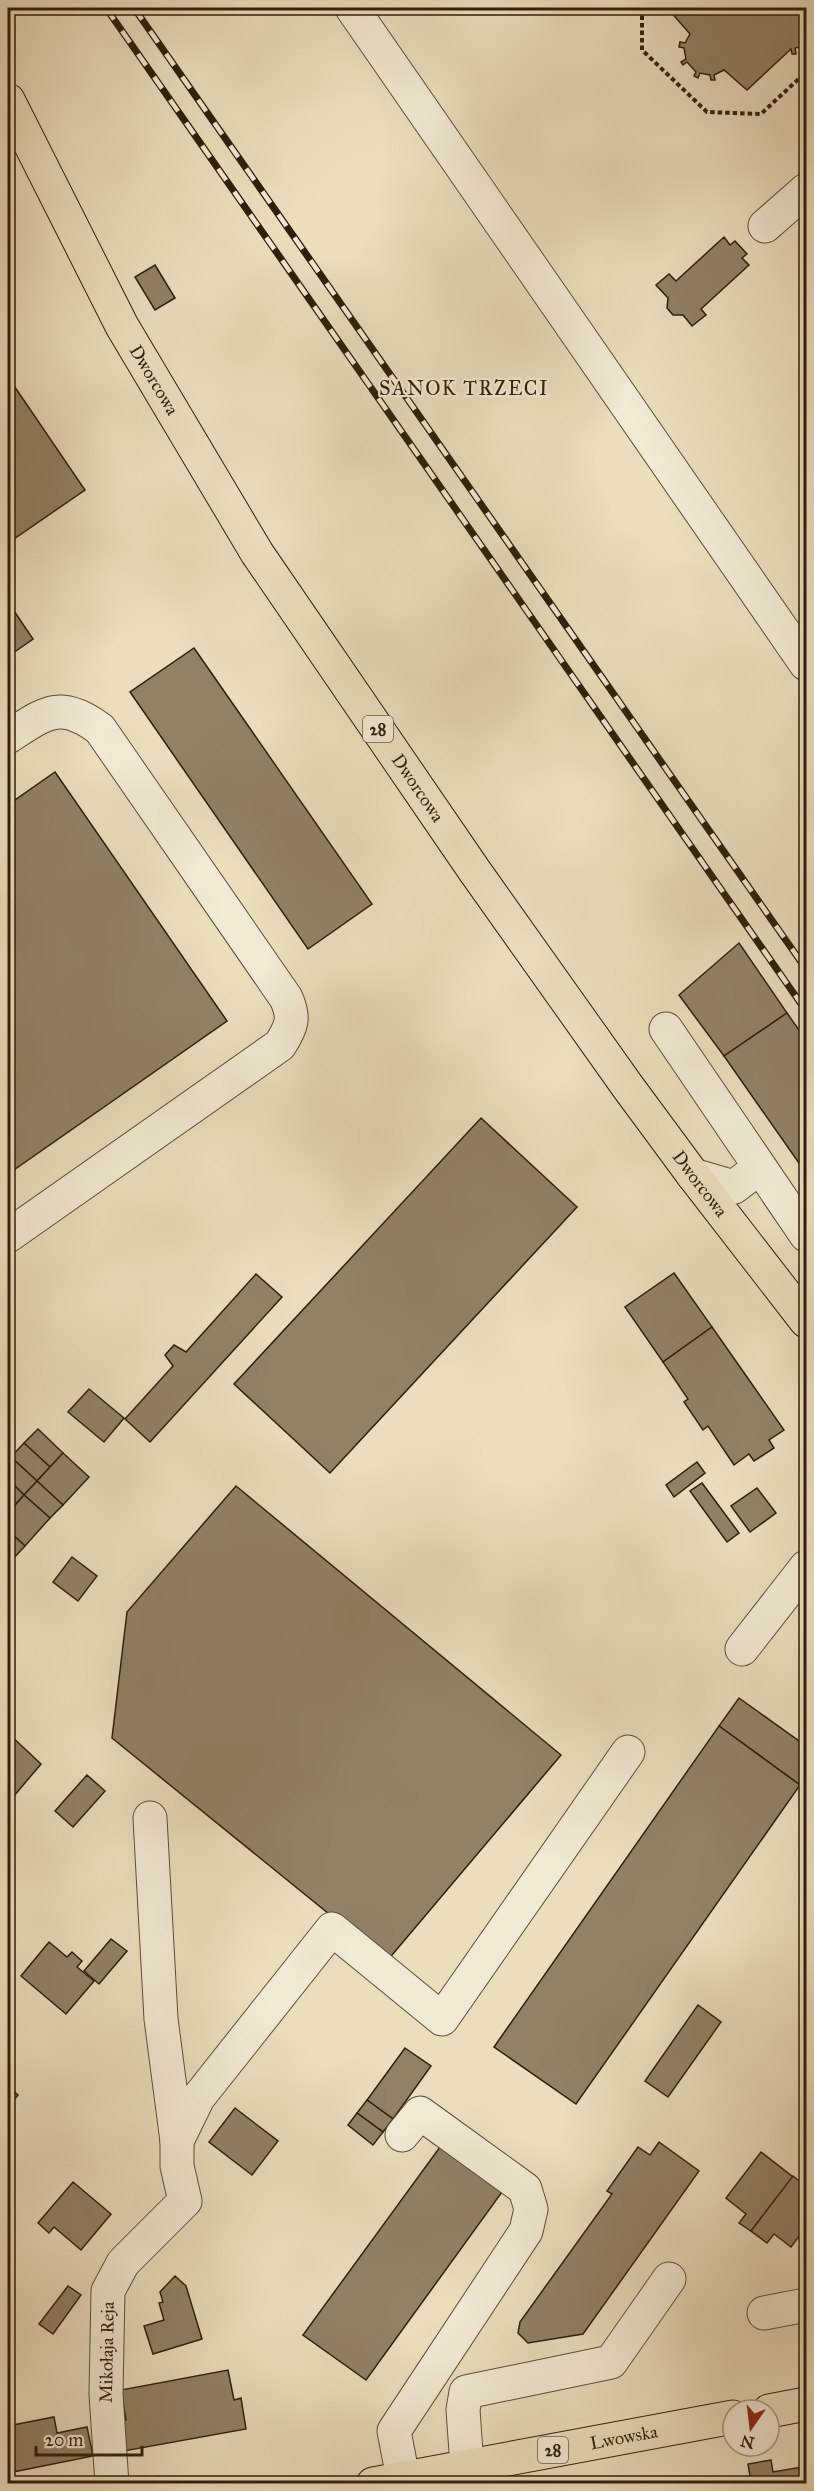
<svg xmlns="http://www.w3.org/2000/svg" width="814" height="2491" font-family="'IM FELL Great Primer',serif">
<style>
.building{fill:#918167;stroke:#311d0a;stroke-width:1.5}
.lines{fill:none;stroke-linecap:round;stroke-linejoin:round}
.minor-casing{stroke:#5f4d37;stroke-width:35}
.major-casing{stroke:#311d0a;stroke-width:35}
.path{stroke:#311d0a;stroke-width:4;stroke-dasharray:4.5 3;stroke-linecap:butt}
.minor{stroke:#f1ead4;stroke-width:33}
.major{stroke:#eadebd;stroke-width:33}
.rail-casing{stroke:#311d0a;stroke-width:7}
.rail{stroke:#f1ead4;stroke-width:4.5;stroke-dasharray:14;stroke-linecap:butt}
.labels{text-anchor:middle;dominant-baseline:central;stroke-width:4.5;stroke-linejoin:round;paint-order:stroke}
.shield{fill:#f1ead4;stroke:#6b5a47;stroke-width:1.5}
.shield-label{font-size:16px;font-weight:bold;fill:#311d0a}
.street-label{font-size:18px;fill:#311d0a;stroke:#f1ead4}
.neighbourhood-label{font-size:20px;letter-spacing:1.5px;fill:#311d0a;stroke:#f1ead4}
</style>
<rect width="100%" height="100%" fill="#eadebd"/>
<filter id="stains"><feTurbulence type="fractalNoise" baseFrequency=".00333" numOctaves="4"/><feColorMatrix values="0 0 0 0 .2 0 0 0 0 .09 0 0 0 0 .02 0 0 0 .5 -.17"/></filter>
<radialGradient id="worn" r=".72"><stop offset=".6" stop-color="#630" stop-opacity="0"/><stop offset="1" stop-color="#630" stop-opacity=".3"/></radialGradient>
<g class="building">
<path d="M674,8H806V51L804,46L795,48L796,54H792L791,49L747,90L724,70L714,75L715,80H711L710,75L700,73L698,78L694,76L696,72L687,62L683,65L681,62L686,59L684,48L679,47L680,42L685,43L690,34L670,11Z"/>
<path d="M724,237L730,245L735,241L747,254L742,258L749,265L701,309L706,315L692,326L683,315H673L667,308L668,298L656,285L669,274L676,281Z"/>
<path d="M155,265L175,298L155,310L135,277Z"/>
<path d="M8,377L85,490L8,543Z"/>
<path d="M8,602L33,639L13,653L8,645Z"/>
<path d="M194,648L372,904L308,949L130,692Z"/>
<path d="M55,772L227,1021L8,1174V805Z"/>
<path d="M739,943L787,1013L724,1056L679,995Z"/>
<path d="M787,1013L806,1040V1173L724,1056Z"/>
<path d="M481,1118L577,1207L330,1473L234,1384Z"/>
<path d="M674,1273L712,1327L663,1362L625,1307Z"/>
<path d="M256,1274L282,1297L150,1442L125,1419L173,1366L165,1355L174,1345L186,1352Z"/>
<path d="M712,1327L784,1430L769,1440L774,1448L754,1461L749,1454L734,1465L708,1426L703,1430L684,1402L688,1399L663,1362Z"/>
<path d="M89,1389L124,1418L104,1442L68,1412Z"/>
<path d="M38,1429L63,1453L50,1467L24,1443Z"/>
<path d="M24,1443L50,1467L37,1481L11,1457Z"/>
<path d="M63,1453L89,1477L63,1505L37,1481Z"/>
<path d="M11,1457L37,1481L24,1495L8,1479V1461Z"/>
<path d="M697,1462L705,1473L674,1497L666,1485Z"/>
<path d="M8,1479L24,1495L12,1508L8,1504Z"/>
<path d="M37,1481L63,1505L50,1518L24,1495Z"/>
<path d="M702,1483L739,1533L727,1542L690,1491Z"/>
<path d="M236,1486L561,1755L387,1961L112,1738L127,1612Z"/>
<path d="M757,1488L776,1513L750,1532L731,1506Z"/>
<path d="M24,1495L50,1518L25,1546L8,1530V1513Z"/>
<path d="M8,1530L25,1546L12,1560L8,1556Z"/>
<path d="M72,1557L97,1576L78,1601L53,1582Z"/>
<path d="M739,1698L806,1746V1775L800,1785L719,1726Z"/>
<path d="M719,1726L800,1785L576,2104L494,2047Z"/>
<path d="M8,1733L41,1764L8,1803Z"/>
<path d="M87,1775L105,1791L73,1827L55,1811Z"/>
<path d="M111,1939L127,1951L99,1984L84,1971Z"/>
<path d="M49,1942L67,1957L72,1952L82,1961L77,1967L94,1981L66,2014L21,1976Z"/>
<path d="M698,2005L721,2022L668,2097L645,2081Z"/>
<path d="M405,2048L431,2066L393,2119L367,2100Z"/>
<path d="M8,2086L18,2095L8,2107Z"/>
<path d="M367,2100L393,2119L383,2132L357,2113Z"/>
<path d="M235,2108L278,2141L252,2175L209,2142Z"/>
<path d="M357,2113L383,2132L373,2145L348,2125Z"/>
<path d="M659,2142L699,2171L583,2334L528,2343L518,2333L520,2322L612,2194L607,2191L638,2147L650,2155Z"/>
<path d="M440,2147L502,2192L366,2380L303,2335Z"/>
<path d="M761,2152L793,2177L751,2231L739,2223L746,2214L726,2198Z"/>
<path d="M793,2176L806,2186V2227L791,2247L774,2234L767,2243L751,2231Z"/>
<path d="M73,2182L111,2214L81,2250L54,2227L49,2233L38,2223Z"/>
<path d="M175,2276L186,2286L202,2339L153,2354L144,2326L164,2320L159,2303L163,2302L160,2292Z"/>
<path d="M68,2286L81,2295L53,2334L39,2324Z"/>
<path d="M228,2370L234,2400L241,2398L246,2429L124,2451L119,2421L126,2420L121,2390Z"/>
<path d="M54,2417L57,2433L87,2427L93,2456L8,2473V2433L13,2425Z"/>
<path d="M771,2460L773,2472L802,2467L806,2484H721V2481L750,2476L748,2464Z"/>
</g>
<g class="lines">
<g class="minor-casing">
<g id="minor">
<path d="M352,8L806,664"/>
<path d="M765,226L806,190"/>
<path d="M8,737C45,713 60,699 100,729L286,998C295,1018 292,1026 280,1045L8,1236"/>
<path d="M666,1029L806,1235"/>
<path d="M693,1175L734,1187L759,1168"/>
<path d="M742,1649L806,1567"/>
<path d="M150,1818L161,2019L177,2141"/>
<path d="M402,2135L420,2113L525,2189L531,2209L526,2231L394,2431L403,2478"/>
<path d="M764,2313L806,2305"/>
<path d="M467,2466L463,2410L466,2392L611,2362L669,2279"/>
<path id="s1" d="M112,2484L106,2394L108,2291L123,2263L185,2201L177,2166V2141L198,2098L332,1929L442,2019L628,1752"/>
</g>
</g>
<g class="major-casing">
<g id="major">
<path id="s2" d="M8,100L122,326L257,553L474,870L628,1087L693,1175L806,1321"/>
<path d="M769,2411L806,2404"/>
<path id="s3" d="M373,2484L733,2417"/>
</g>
</g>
<path class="path" d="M642,8V50L707,112L761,114L806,72"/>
<use href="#minor" class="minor"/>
<use href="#major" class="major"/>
<g class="rail-casing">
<g id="rail">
<path d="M106,8L806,1011"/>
<path d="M134,8L806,969"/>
</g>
</g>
<use href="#rail" class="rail"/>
</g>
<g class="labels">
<g class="shield">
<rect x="363" y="716" width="30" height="26" rx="4.5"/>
<rect x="538" y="2437" width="30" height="26" rx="4.5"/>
</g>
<g class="shield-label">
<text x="378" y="729">28</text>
<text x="553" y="2450">28</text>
</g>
<g class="street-label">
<text stroke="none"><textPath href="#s2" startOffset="316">Dworcowa</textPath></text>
<text stroke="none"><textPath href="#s2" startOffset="802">Dworcowa</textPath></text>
<text stroke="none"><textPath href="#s2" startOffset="1288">Dworcowa</textPath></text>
<text stroke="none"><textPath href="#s1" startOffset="132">Mikołaja Reja</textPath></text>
<text stroke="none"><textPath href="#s3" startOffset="255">Lwowska</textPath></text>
</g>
<g class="neighbourhood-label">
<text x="464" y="388">SANOK TRZECI</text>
</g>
</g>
<rect width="814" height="2491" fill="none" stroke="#eadebd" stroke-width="30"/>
<rect x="9" y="9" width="796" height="2473" fill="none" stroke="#311d0a" stroke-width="3"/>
<rect x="15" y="15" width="784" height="2461" fill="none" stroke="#311d0a" stroke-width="1.5"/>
<g transform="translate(751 2428) rotate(194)"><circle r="28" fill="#f1ead4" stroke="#a49883" stroke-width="1.5"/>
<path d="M0-4.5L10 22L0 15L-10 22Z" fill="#8f2418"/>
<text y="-9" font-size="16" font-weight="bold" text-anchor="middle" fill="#311d0a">N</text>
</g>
<path d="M36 2446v9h106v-9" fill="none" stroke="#311d0a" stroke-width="3"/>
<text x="45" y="2446" font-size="18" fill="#311d0a" stroke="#f1ead4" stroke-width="4.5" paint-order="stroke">20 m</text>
<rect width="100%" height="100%" filter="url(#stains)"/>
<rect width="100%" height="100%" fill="url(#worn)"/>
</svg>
